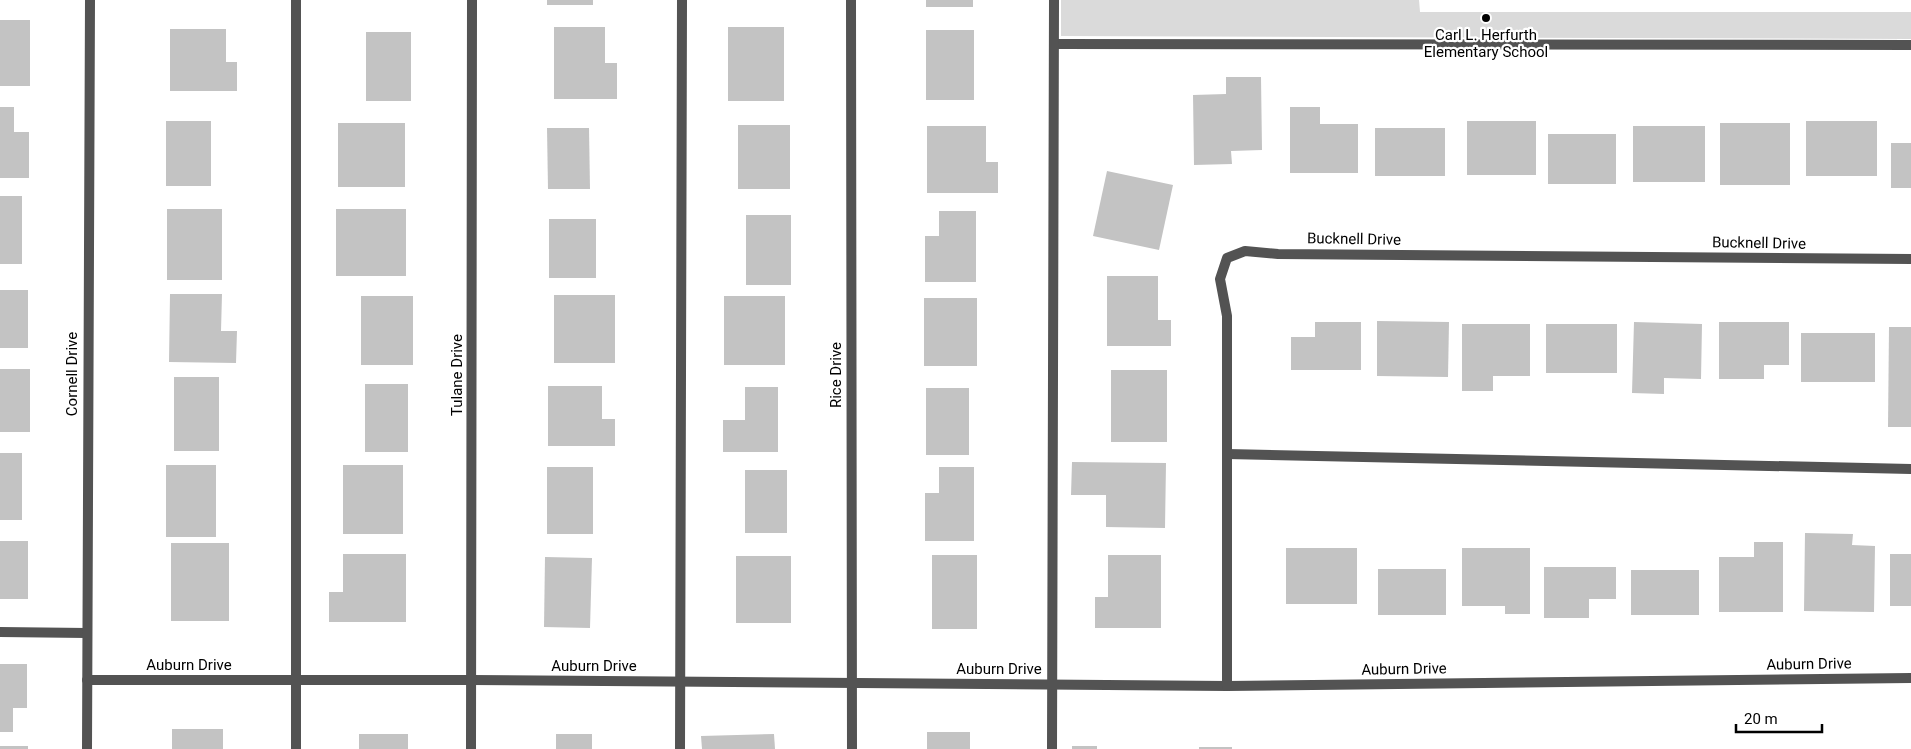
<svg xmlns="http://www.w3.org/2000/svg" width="1911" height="749" font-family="Roboto,sans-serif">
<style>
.green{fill:#dadada}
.building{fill:#c3c3c3}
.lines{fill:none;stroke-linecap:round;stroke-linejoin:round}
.lane{stroke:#535353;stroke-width:10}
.street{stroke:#535353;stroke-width:10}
.poi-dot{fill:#000;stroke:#fff;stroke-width:2}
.labels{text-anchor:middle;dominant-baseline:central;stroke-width:4.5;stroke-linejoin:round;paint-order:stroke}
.poi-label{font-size:15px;fill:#000;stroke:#fff}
.street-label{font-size:15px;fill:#000;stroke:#fff}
</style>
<rect width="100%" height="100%" fill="#fff"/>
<path class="green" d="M1061,0H1419L1420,12H1911V39L1061,36Z"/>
<g class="building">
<rect x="547" y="0" width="46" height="5"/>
<rect x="926" y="0" width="47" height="7"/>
<rect x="0" y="20" width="30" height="66"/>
<path d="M554,27H605V63H617V99H554Z"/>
<rect x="728" y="27" width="56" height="74"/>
<path d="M170,29H226V62H237V91H170Z"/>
<rect x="926" y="30" width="48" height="70"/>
<rect x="366" y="32" width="45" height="69"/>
<path d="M1226,77H1261L1262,150L1231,151L1232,164L1194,165L1193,95L1226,94Z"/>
<path d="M0,107H14V132H29V178H0Z"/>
<path d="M1290,107H1320V124H1358V173H1290Z"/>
<rect x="166" y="121" width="45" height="65"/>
<rect x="1467" y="121" width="69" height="54"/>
<rect x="1806" y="121" width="71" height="55"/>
<rect x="338" y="123" width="67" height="64"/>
<rect x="1720" y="123" width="70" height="62"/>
<rect x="738" y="125" width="52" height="64"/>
<path d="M927,126H986V162H998V193H927Z"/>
<rect x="1633" y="126" width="72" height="56"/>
<path d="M547,128H589L590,189H548Z"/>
<rect x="1375" y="128" width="70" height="48"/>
<rect x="1548" y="134" width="68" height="50"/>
<rect x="1891" y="143" width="20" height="45"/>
<path d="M1107,171L1173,185L1159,250L1093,236Z"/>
<rect x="0" y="196" width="22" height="68"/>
<rect x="167" y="209" width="55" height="71"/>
<rect x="336" y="209" width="70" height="67"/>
<path d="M939,211H976V282H925V236H939Z"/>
<rect x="746" y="215" width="45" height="70"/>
<rect x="549" y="219" width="47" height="59"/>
<path d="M1107,276H1158V320H1171V346H1107Z"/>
<rect x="0" y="290" width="28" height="58"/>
<path d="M170,294H222L221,331H237L236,363L169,362Z"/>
<rect x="554" y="295" width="61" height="68"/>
<rect x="361" y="296" width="52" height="69"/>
<rect x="724" y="296" width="61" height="69"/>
<rect x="924" y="298" width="53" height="68"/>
<path d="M1377,321L1449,322L1448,377L1377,376Z"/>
<path d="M1315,322H1361V370H1291V337H1315Z"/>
<path d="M1634,322L1702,324L1701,379L1664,378V394L1632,393Z"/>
<path d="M1719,322H1789V365H1764V379H1719Z"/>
<path d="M1462,324H1530V376H1493V391H1462Z"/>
<rect x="1546" y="324" width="71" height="49"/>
<path d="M1889,327H1911V427H1888Z"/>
<rect x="1801" y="333" width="74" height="49"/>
<rect x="0" y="369" width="30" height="63"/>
<rect x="1111" y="370" width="56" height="72"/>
<rect x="174" y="377" width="45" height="74"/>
<rect x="365" y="384" width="43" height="68"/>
<path d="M548,386H602V419H615V446H548Z"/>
<path d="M745,387H778V452H723V420H745Z"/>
<rect x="926" y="388" width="43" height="67"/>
<rect x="0" y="453" width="22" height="67"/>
<path d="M1072,462L1166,463L1165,528L1106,527V495H1071Z"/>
<rect x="166" y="465" width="50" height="72"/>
<rect x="343" y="465" width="60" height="69"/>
<rect x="547" y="467" width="46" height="67"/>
<path d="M939,467H974V541H925V493H939Z"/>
<rect x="745" y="470" width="42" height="63"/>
<path d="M1805,533L1853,534L1852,545L1875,546L1874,612L1804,611Z"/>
<rect x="0" y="541" width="28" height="58"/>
<path d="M1754,542H1783V612H1719V557H1754Z"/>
<rect x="171" y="543" width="58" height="78"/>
<rect x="1286" y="548" width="71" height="56"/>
<path d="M1462,548H1530V614H1505V606H1462Z"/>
<path d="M343,554H406V622H329V592H343Z"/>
<rect x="1890" y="554" width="21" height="52"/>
<rect x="932" y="555" width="45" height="74"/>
<path d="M1108,555H1161V628H1095V597H1108Z"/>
<rect x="736" y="556" width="55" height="67"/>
<path d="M545,557L592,558L590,628L544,627Z"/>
<path d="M1544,567H1616V599H1589V618H1544Z"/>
<rect x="1378" y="569" width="68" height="46"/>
<rect x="1631" y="570" width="68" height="45"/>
<path d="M0,664H27V708H13V732H0Z"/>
<rect x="172" y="729" width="51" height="20"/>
<rect x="927" y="732" width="43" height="17"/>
<rect x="359" y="734" width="49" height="15"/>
<rect x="556" y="734" width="36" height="15"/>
<path d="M774,734L775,749H702L701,736Z"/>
<rect x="0" y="746" width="28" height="3"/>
<rect x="1072" y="746" width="25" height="3"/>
<rect x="1199" y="747" width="33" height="2"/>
</g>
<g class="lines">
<g class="lane">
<path d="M1054,44L1911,45"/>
<path d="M1227,454L1911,469"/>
<path d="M0,632L87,633"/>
<path d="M296,749V0"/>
<path d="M680,749L682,0"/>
<path d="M1052,749L1054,0"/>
</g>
<g class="street">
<path d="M851,0L852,749"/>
<path d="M87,680H472L1227,686L1911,678"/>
<path d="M1227,686V316L1220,279L1227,258L1245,251L1278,254L1911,259"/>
<path d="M87,749L90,0"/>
<path d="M471,749L472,0"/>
</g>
</g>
<circle class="poi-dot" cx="1486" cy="18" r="5"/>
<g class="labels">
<g class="poi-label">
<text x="1486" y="35">Carl L. Herfurth<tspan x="1486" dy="17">Elementary School</tspan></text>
</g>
<g class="street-label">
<text transform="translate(1354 239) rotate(1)">Bucknell Drive</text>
<text transform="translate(1759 243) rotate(1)">Bucknell Drive</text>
<text transform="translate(72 374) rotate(-90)">Cornell Drive</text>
<text transform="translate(457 375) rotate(-90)">Tulane Drive</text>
<text transform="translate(836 375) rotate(-90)">Rice Drive</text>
<text transform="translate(1809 664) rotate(-1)">Auburn Drive</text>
<text x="189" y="665">Auburn Drive</text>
<text x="594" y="666">Auburn Drive</text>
<text x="999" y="669">Auburn Drive</text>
<text transform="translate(1404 669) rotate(-1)">Auburn Drive</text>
</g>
</g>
<path d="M1736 724v8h86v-8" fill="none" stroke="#000000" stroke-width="2.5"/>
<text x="1744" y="724" font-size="15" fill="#000000" stroke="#ffffff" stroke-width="4" paint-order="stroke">20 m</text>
</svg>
